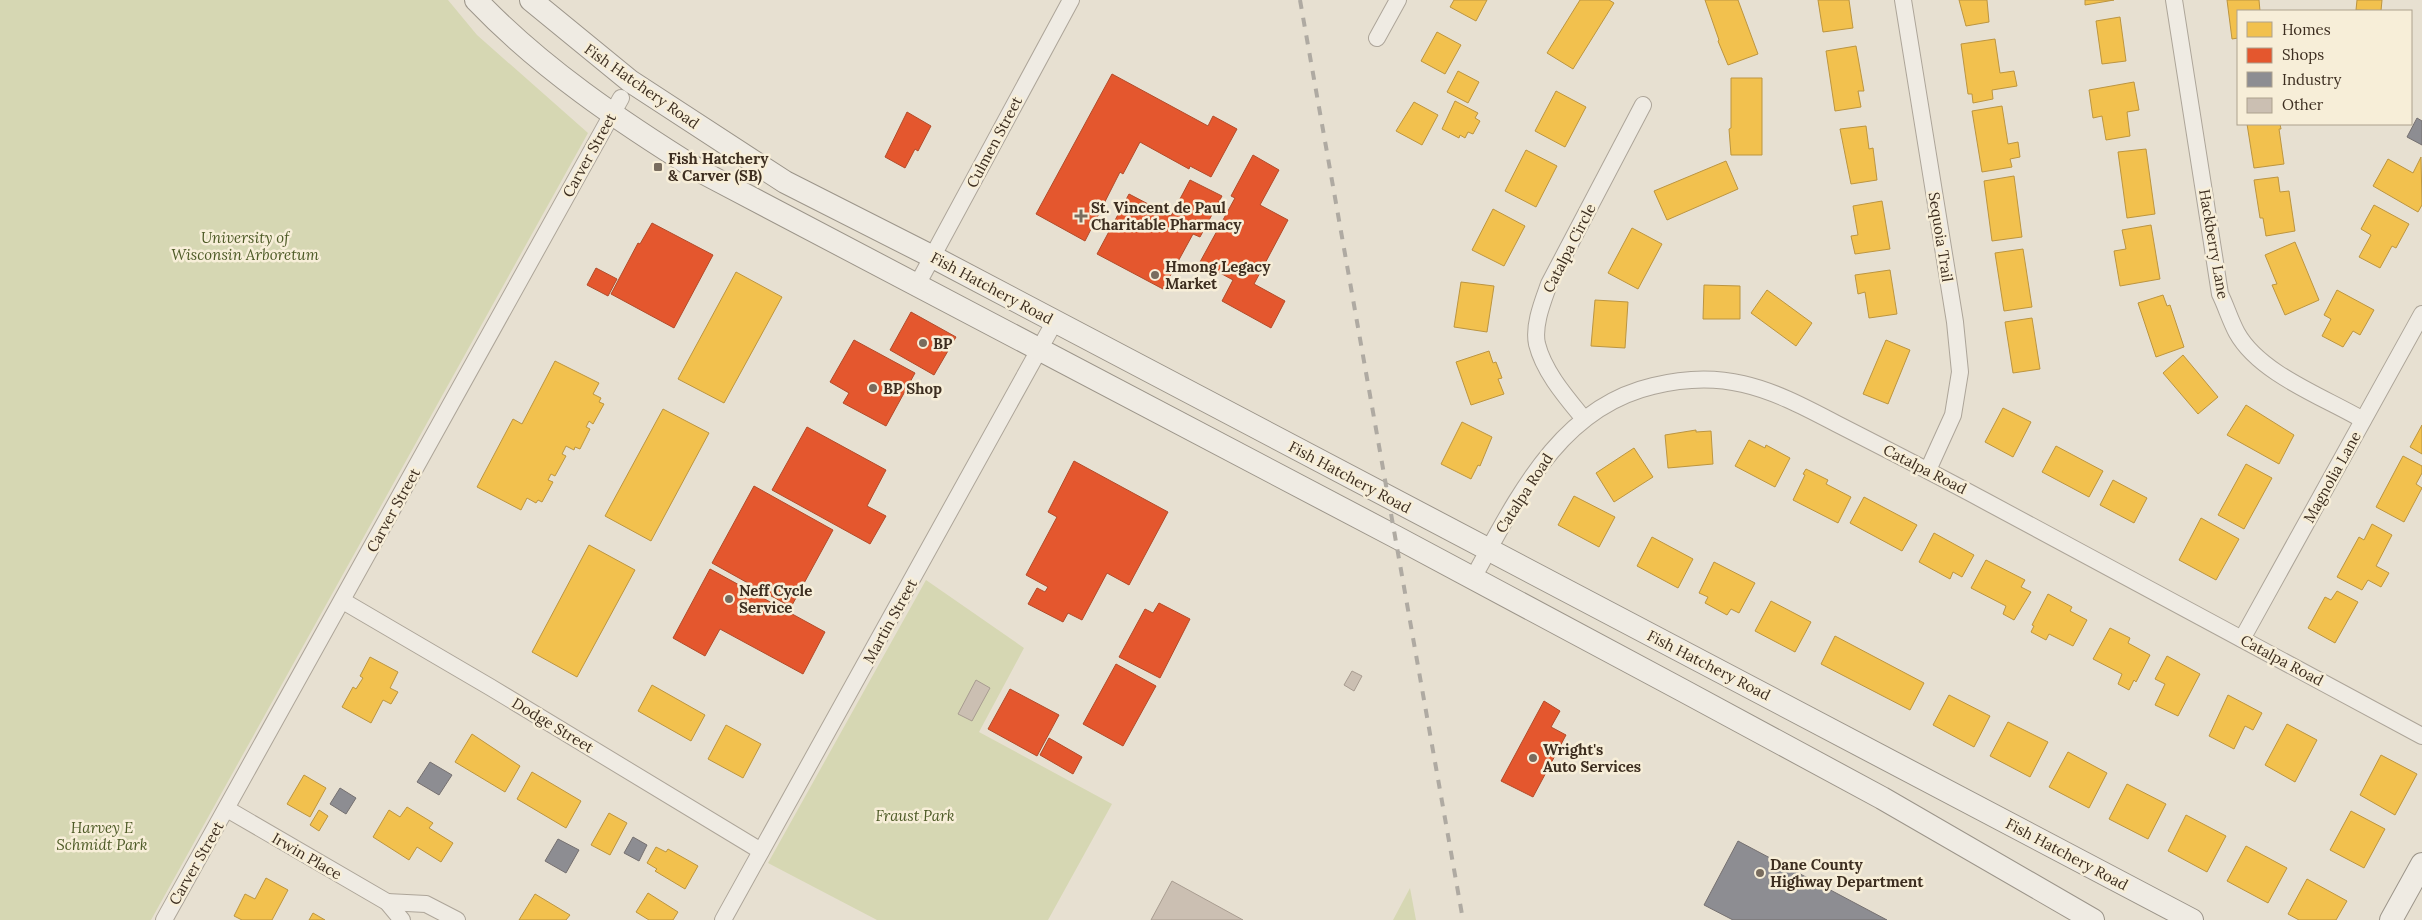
<svg xmlns="http://www.w3.org/2000/svg" width="2422" height="920" font-family="Lora,serif">
<style>
.green{fill:#d6d7b3}
.homes{fill:#f2c14e;stroke:#bc9540}
.shops{fill:#e4572e;stroke:#b24b2a}
.industry{fill:#8d8d92;stroke:#757070}
.building{fill:#cbbfb2;stroke:#a89c90}
.lines{fill:none;stroke-linecap:round;stroke-linejoin:round}
.street-casing{stroke:#ada599;stroke-width:18}
.secondary-casing{stroke:#9c958a;stroke-width:24}
.street{stroke:#efebe3;stroke-width:16}
.secondary{stroke:#efebe3;stroke-width:22}
.rail{stroke:#afaaa2;stroke-width:4;stroke-dasharray:9 9;stroke-linecap:butt}
.poi-dot{fill:#786c5e;stroke:#f7eed8;stroke-width:2}
.labels{text-anchor:middle;dominant-baseline:central;stroke-width:5;stroke-linejoin:round;paint-order:stroke}
.street-label{font-size:15px;fill:#3d2e20;stroke:#f7eed8}
.poi-label{font-size:15px;font-weight:bold;fill:#3d2e20;stroke:#f7eed8;text-anchor:start}
.park-label{font-size:15px;font-style:italic;fill:#4d5a26;stroke:#f7eed8}
</style>
<rect width="100%" height="100%" fill="#e7e0d1"/>
<g class="green">
<path d="M0,0H448L477,35L588,133L151,920H0Z"/>
<path d="M926,580L1024,648L979,732L1112,804L1048,920H877L768,863Z"/>
<path d="M1410,888L1416,920H1393Z"/>
</g>
<g class="homes">
<path d="M1454,0H1487L1476,21L1450,7Z"/>
<path d="M1580,0H1609L1614,3L1573,69L1547,53Z"/>
<path d="M1705,0H1738L1758,54L1728,65L1718,41L1719,40Z"/>
<path d="M1818,0H1849L1853,28L1823,32Z"/>
<path d="M1959,0H1987L1989,22L1966,26Z"/>
<path d="M2085,0H2114L2085,5Z"/>
<path d="M2227,0H2259L2260,11H2238V38L2232,39Z"/>
<path d="M2357,0H2382L2381,11L2356,10Z"/>
<path d="M2120,17L2126,61L2102,64L2096,21Z"/>
<path d="M1437,32L1461,45L1445,74L1421,61Z"/>
<path d="M1995,39L2000,73L2014,71L2017,86L1992,90L1993,99L1973,103L1972,94H1968L1961,44Z"/>
<path d="M1856,46L1864,91H1858L1861,107L1835,111L1826,51Z"/>
<path d="M1458,71L1479,82L1468,103L1447,92Z"/>
<path d="M1731,78H1762V155H1731L1729,129L1731,128Z"/>
<path d="M2134,82L2139,110L2127,112L2130,136L2106,140L2102,116L2093,118L2089,90Z"/>
<path d="M1556,91L1586,107L1565,147L1535,131Z"/>
<path d="M1455,101L1478,113L1475,118L1480,121L1473,134L1468,132L1465,138L1460,135L1459,138L1442,129Z"/>
<path d="M1414,102L1438,115L1422,145L1396,131Z"/>
<path d="M2002,106L2008,144L2018,142L2020,157L2010,159L2012,167L1982,172L1972,111Z"/>
<path d="M2247,124H2280L2281,129H2279L2284,164L2254,168Z"/>
<path d="M1866,126L1869,149L1873,148L1877,180L1851,184L1840,129Z"/>
<path d="M2146,149L2155,214L2127,218L2118,152Z"/>
<path d="M1526,150L1557,166L1536,207L1505,191Z"/>
<path d="M2421,157L2422,205L2418,212L2373,186L2388,159L2413,173Z"/>
<path d="M1726,161L1738,189L1667,220L1654,191Z"/>
<path d="M2014,176L2022,237L1992,241L1984,181Z"/>
<path d="M2278,177L2280,192L2289,191L2295,231L2266,236L2263,218H2260L2254,180Z"/>
<path d="M1882,201L1890,249L1855,254L1851,236L1858,235L1853,206Z"/>
<path d="M2374,205L2409,224L2396,248L2392,246L2380,268L2359,257L2371,235L2361,229Z"/>
<path d="M1493,209L1525,226L1504,266L1472,250Z"/>
<path d="M2151,225L2160,279L2120,286L2114,251L2126,249L2122,230Z"/>
<path d="M1632,228L1662,244L1638,289L1608,273Z"/>
<path d="M2295,242L2319,300L2285,315L2272,285L2277,284L2265,255Z"/>
<path d="M2023,249L2032,307L2004,311L1995,253Z"/>
<path d="M1890,270L1897,314L1869,318L1865,292L1858,294L1855,275Z"/>
<path d="M736,272L782,297L724,403L678,379Z"/>
<path d="M1461,282L1494,286L1487,332L1454,327Z"/>
<path d="M1704,285L1740,286V319H1703Z"/>
<path d="M1767,290L1812,323L1796,346L1751,313Z"/>
<path d="M2337,290L2374,310L2360,335L2353,331L2343,347L2322,336L2331,319L2324,315Z"/>
<path d="M2163,295L2167,306L2170,305L2184,347L2156,357L2138,303Z"/>
<path d="M1595,300L1628,302L1625,348L1591,346Z"/>
<path d="M2032,318L2040,369L2013,373L2005,322Z"/>
<path d="M1886,340L1910,350L1888,404L1863,394Z"/>
<path d="M1489,351L1493,363L1496,362L1502,378L1498,379L1504,394L1471,405L1456,362Z"/>
<path d="M2183,355L2218,397L2198,414L2163,373Z"/>
<path d="M555,361L599,383L593,394L601,398L599,402L604,404L593,424L589,421L586,427L590,429L580,449L575,447L574,450L566,446L562,454L566,456L555,476L551,474L548,480L553,482L542,502L538,500L536,503L527,498L521,510L477,487L513,419L522,424Z"/>
<path d="M2246,405L2294,435L2279,464L2227,435Z"/>
<path d="M2003,408L2031,422L2013,457L1985,442Z"/>
<path d="M663,409L709,433L651,541L605,516Z"/>
<path d="M1462,422L1492,437L1480,466L1478,465L1471,479L1441,464Z"/>
<path d="M2422,425V454L2410,447Z"/>
<path d="M1696,430V432L1711,431L1713,464L1668,468L1665,435Z"/>
<path d="M1749,440L1765,448L1766,445L1790,458L1775,487L1735,466Z"/>
<path d="M2056,446L2103,471L2089,497L2042,472Z"/>
<path d="M1634,448L1653,477L1614,502L1596,473Z"/>
<path d="M2403,456L2422,466V473L2416,484L2422,488L2404,522L2376,507Z"/>
<path d="M2246,464L2272,478L2244,529L2218,515Z"/>
<path d="M1806,469L1828,480L1826,484L1851,497L1838,523L1793,500L1805,475L1803,474Z"/>
<path d="M2113,480L2147,498L2134,523L2100,505Z"/>
<path d="M1574,496L1615,517L1599,547L1558,525Z"/>
<path d="M1864,497L1917,525L1902,551L1850,523Z"/>
<path d="M2201,518L2239,539L2216,580L2179,560Z"/>
<path d="M2372,524L2392,535L2376,566L2389,573L2381,587L2368,580L2362,590L2337,577L2359,537L2364,540Z"/>
<path d="M1934,533L1974,555L1962,577L1953,572L1950,579L1919,562Z"/>
<path d="M1652,537L1693,559L1678,588L1637,566Z"/>
<path d="M589,545L635,570L577,677L532,652Z"/>
<path d="M1986,560L2025,580L2021,587L2031,592L2014,620L2003,614L2006,606L1971,588Z"/>
<path d="M1714,562L1755,583L1739,613L1731,609L1727,615L1705,603L1708,597L1699,593Z"/>
<path d="M2337,591L2358,602L2335,643L2308,628L2325,597L2331,600Z"/>
<path d="M2048,594L2072,607L2070,611L2087,620L2073,646L2049,634L2046,640L2031,632L2034,626L2032,625Z"/>
<path d="M1771,601L1811,622L1795,652L1755,631Z"/>
<path d="M2110,628L2130,638L2128,643L2150,655L2136,682L2134,680L2129,690L2118,684L2122,674L2093,659Z"/>
<path d="M1835,636L1924,683L1910,710L1821,664Z"/>
<path d="M2167,656L2200,674L2178,716L2155,705L2165,684L2155,679Z"/>
<path d="M370,657L398,672L390,688L398,692L391,704L383,700L371,723L342,707L353,687L356,689L363,678L360,676Z"/>
<path d="M652,685L705,715L691,741L638,711Z"/>
<path d="M1949,695L1990,716L1974,747L1933,725Z"/>
<path d="M2228,695L2262,713L2253,730L2245,726L2234,749L2209,736Z"/>
<path d="M2008,722L2048,742L2030,777L1990,756Z"/>
<path d="M2287,724L2317,740L2295,782L2265,765Z"/>
<path d="M726,725L761,744L743,778L708,759Z"/>
<path d="M472,734L520,766L505,792L455,762Z"/>
<path d="M2068,752L2107,773L2089,808L2049,787Z"/>
<path d="M2381,755L2417,774L2395,815L2360,795Z"/>
<path d="M532,772L581,801L566,828L517,799Z"/>
<path d="M304,775L326,788L310,817L287,804Z"/>
<path d="M2127,784L2166,804L2148,839L2109,819Z"/>
<path d="M407,807L433,823L429,828L453,843L441,862L417,847L409,860L373,837L389,810L400,817Z"/>
<path d="M319,810L328,816L319,831L310,825Z"/>
<path d="M2351,811L2385,829L2364,868L2330,850Z"/>
<path d="M609,813L627,823L610,855L591,845Z"/>
<path d="M2186,815L2226,836L2207,872L2168,851Z"/>
<path d="M2246,846L2287,868L2268,903L2227,881Z"/>
<path d="M656,847L666,852L668,849L698,866L685,889L655,871L657,869L647,863Z"/>
<path d="M266,878L288,890L272,920H242L234,916L245,894L255,899Z"/>
<path d="M2307,879L2347,901L2336,920H2299L2288,914Z"/>
<path d="M648,893L678,912L673,920H649L636,912Z"/>
<path d="M535,894L570,915L566,920H519Z"/>
<path d="M313,913L325,920H309Z"/>
</g>
<g class="shops">
<path d="M1112,74L1208,126L1213,116L1237,129L1211,177L1190,166L1189,169L1140,142L1123,174L1120,172L1085,241L1036,214Z"/>
<path d="M907,112L931,126L918,151L915,149L905,168L885,157Z"/>
<path d="M1253,155L1279,170L1260,205L1288,220L1254,284L1285,301L1271,328L1222,301L1233,280L1200,262L1235,198L1231,196Z"/>
<path d="M1190,180L1222,196L1200,237L1193,234L1163,289L1097,254L1129,194L1171,216Z"/>
<path d="M652,223L713,255L674,328L611,294L638,243L640,244Z"/>
<path d="M596,268L617,279L608,296L587,285Z"/>
<path d="M911,312L956,337L934,375L890,350Z"/>
<path d="M854,340L915,373L886,426L843,403L849,393L830,382Z"/>
<path d="M807,427L886,470L867,506L886,516L870,544L772,490Z"/>
<path d="M1074,461L1168,512L1129,585L1107,573L1082,620L1068,613L1063,622L1028,604L1037,588L1045,592L1048,587L1026,575L1057,517L1048,512Z"/>
<path d="M754,486L833,530L791,607L712,563Z"/>
<path d="M710,569L825,632L803,674L720,629L705,656L673,638Z"/>
<path d="M1159,603L1190,619L1160,678L1119,657L1145,609L1153,613Z"/>
<path d="M1116,664L1156,686L1123,746L1083,724Z"/>
<path d="M1010,689L1059,715L1037,756L988,729Z"/>
<path d="M1544,701L1560,711L1551,727L1566,735L1533,797L1501,781Z"/>
<path d="M1049,738L1082,757L1073,774L1040,755Z"/>
</g>
<g class="industry">
<path d="M2417,118L2422,121V145L2407,137Z"/>
<path d="M430,762L452,775L439,795L417,782Z"/>
<path d="M340,788L356,798L346,814L330,804Z"/>
<path d="M633,837L647,845L639,861L624,853Z"/>
<path d="M558,839L579,850L566,873L545,861Z"/>
<path d="M1738,841L1887,920H1733L1704,905Z"/>
</g>
<g class="building">
<path d="M1352,671L1362,676L1354,691L1344,685Z"/>
<path d="M976,680L990,688L972,721L958,714Z"/>
<path d="M1172,881L1243,920H1151Z"/>
</g>
<g class="lines">
<g class="street-casing">
<g id="street">
<path d="M1903,0L1955,322L1960,372L1953,415L1928,470"/>
<path d="M2174,0L2220,294C2226,306 2230,320 2237,333C2260,374 2324,397 2363,420"/>
<path d="M1377,38L1398,0"/>
<path d="M917,285L1071,0"/>
<path d="M1584,419C1566,397 1544,372 1537,344C1533,325 1543,301 1549,284L1643,105"/>
<path d="M1473,578C1516,501 1558,408 1653,386C1681,379 1714,377 1743,384C1778,392 1810,410 1841,426C1890,451 1939,476 1987,502C2132,580 2277,658 2422,736"/>
<path d="M343,601L490,687L761,851"/>
<path d="M2242,639L2422,314"/>
<path d="M227,809L387,902L402,920"/>
<path d="M387,902L426,904L457,920"/>
<path d="M164,920L621,98"/>
<path d="M723,920L1055,321"/>
</g>
</g>
<g class="secondary-casing">
<g id="secondary">
<path d="M476,0C541,68 621,122 700,171L1396,537L1682,690L1882,798L2093,920"/>
<path d="M531,0L630,81L785,182L933,257L2192,920"/>
<path d="M2391,920L2422,864"/>
</g>
</g>
<use href="#street" class="street"/>
<use href="#secondary" class="secondary"/>
<path class="rail" d="M1300,0L1463,920"/>
</g>
<g class="poi-dot">
<rect x="653" y="162" width="10" height="10" rx="2.5"/>
<path d="M1078.5 208.5h5v5h5v5h-5v5h-5v-5h-5v-5h5z"/>
<circle cx="1155" cy="275" r="5"/>
<circle cx="923" cy="343" r="5"/>
<circle cx="873" cy="388" r="5"/>
<circle cx="729" cy="599" r="5"/>
<circle cx="1533" cy="758" r="5"/>
<circle cx="1760" cy="873" r="5"/>
</g>
<g class="labels">
<g class="street-label">
<text transform="translate(642 86) rotate(35)">Fish Hatchery Road</text>
<text transform="translate(994 142) rotate(-62)">Culmen Street</text>
<text transform="translate(589 155) rotate(-61)">Carver Street</text>
<text transform="translate(1941 237) rotate(81)">Sequoia Trail</text>
<text transform="translate(2214 244) rotate(80)">Hackberry Lane</text>
<text transform="translate(1569 248) rotate(-63)">Catalpa Circle</text>
<text transform="translate(992 288) rotate(28)">Fish Hatchery Road</text>
<text transform="translate(1925 469) rotate(27)">Catalpa Road</text>
<text transform="translate(1350 477) rotate(28)">Fish Hatchery Road</text>
<text transform="translate(2332 477) rotate(-61)">Magnolia Lane</text>
<text transform="translate(1524 493) rotate(-57)">Catalpa Road</text>
<text transform="translate(393 510) rotate(-61)">Carver Street</text>
<text transform="translate(890 621) rotate(-61)">Martin Street</text>
<text transform="translate(2282 660) rotate(28)">Catalpa Road</text>
<text transform="translate(1709 665) rotate(27)">Fish Hatchery Road</text>
<text transform="translate(553 725) rotate(31)">Dodge Street</text>
<text transform="translate(2067 854) rotate(28)">Fish Hatchery Road</text>
<text transform="translate(307 856) rotate(30)">Irwin Place</text>
<text transform="translate(196 863) rotate(-60)">Carver Street</text>
</g>
<g class="poi-label">
<text x="668" y="158">Fish Hatchery<tspan x="668" dy="17">&amp; Carver (SB)</tspan></text>
<text x="1091" y="207">St. Vincent de Paul<tspan x="1091" dy="17">Charitable Pharmacy</tspan></text>
<text x="1165" y="266">Hmong Legacy<tspan x="1165" dy="17">Market</tspan></text>
<text x="933" y="343">BP</text>
<text x="883" y="388">BP Shop</text>
<text x="739" y="590">Neff Cycle<tspan x="739" dy="17">Service</tspan></text>
<text x="1543" y="749">Wright's<tspan x="1543" dy="17">Auto Services</tspan></text>
<text x="1770" y="864">Dane County<tspan x="1770" dy="17">Highway Department</tspan></text>
</g>
<g class="park-label">
<text x="245" y="237">University of<tspan x="245" dy="17">Wisconsin Arboretum</tspan></text>
<text x="915" y="815">Fraust Park</text>
<text x="102" y="827">Harvey E<tspan x="102" dy="17">Schmidt Park</tspan></text>
</g>
</g>
<rect x="2237" y="10" width="175" height="115" fill="#f7eed8" stroke="#ada18e"/>
<rect x="2247" y="22" width="25" height="15" fill="#f2c14e" stroke="#ada18e"/>
<text x="2282" y="35" font-size="15" fill="#3d2e20">Homes</text>
<rect x="2247" y="48" width="25" height="15" fill="#e4572e" stroke="#ada18e"/>
<text x="2282" y="60" font-size="15" fill="#3d2e20">Shops</text>
<rect x="2247" y="72" width="25" height="15" fill="#8d8d92" stroke="#ada18e"/>
<text x="2282" y="85" font-size="15" fill="#3d2e20">Industry</text>
<rect x="2247" y="98" width="25" height="15" fill="#cbbfb2" stroke="#ada18e"/>
<text x="2282" y="110" font-size="15" fill="#3d2e20">Other</text>
</svg>
